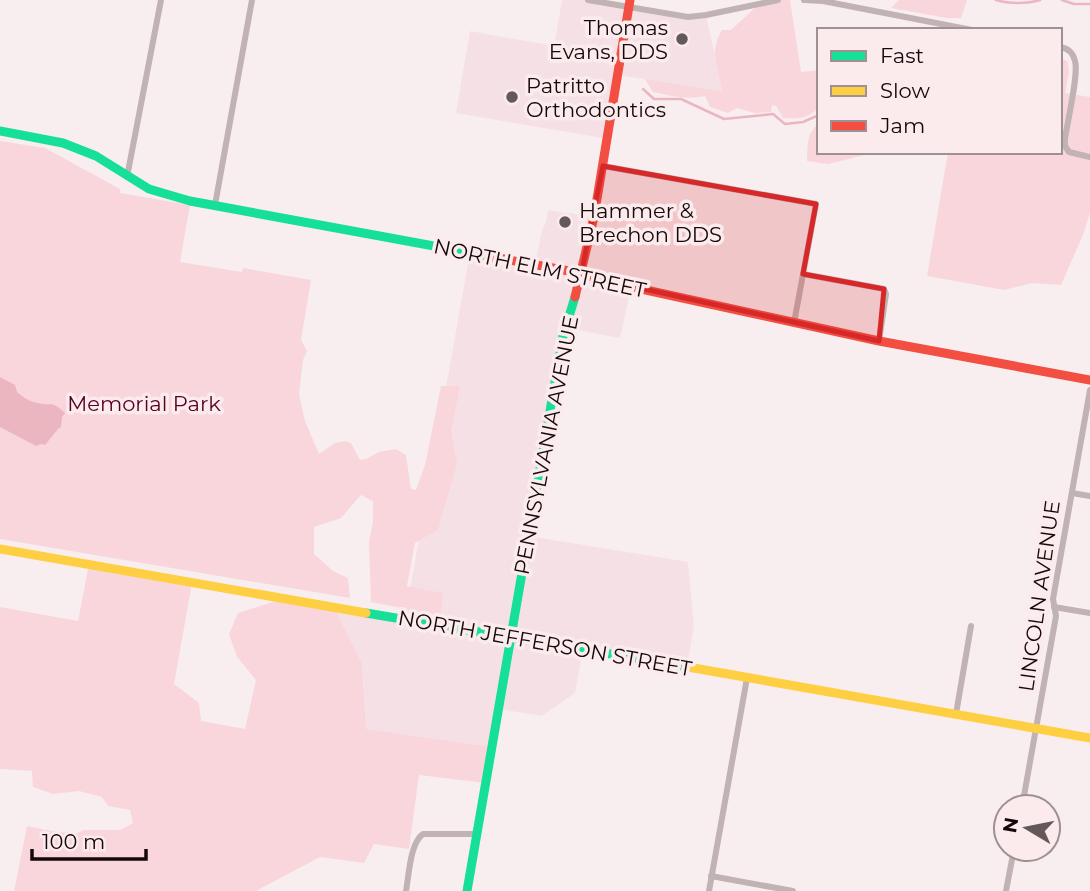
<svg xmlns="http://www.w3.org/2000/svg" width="1090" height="891" font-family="Montserrat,sans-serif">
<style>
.built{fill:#f5e1e5}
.green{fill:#f9d6dc}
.water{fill:#ecb6c1}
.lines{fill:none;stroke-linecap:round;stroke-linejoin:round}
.stream{stroke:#ecb6c1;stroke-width:2.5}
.street{stroke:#c1b2b4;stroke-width:6}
.fast{stroke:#16e098;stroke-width:9}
.slow{stroke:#ffcf43;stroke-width:9}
.jam{stroke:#f24e42;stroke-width:9}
.marked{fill:#d62828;fill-opacity:0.2;stroke:#d62828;stroke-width:5;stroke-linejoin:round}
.poi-dot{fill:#64585b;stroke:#fbebed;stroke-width:2.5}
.labels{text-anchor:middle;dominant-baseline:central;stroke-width:7;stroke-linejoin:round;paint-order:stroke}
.poi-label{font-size:21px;fill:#15080b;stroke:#fbebed;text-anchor:start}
.street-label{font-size:21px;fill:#15080b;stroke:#fbebed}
.park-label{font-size:21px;fill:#580023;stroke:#fbebed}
</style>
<rect width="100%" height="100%" fill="#f8eef0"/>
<g class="built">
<path d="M562,0H588L688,17L706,15L723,91L618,75L608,139L456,113L470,31L554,46Z"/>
<path d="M548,210L594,217L581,275L631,287L620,338L566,328L529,536L688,562L694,627L687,667L583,649L575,693L542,716L499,709L492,747L366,729L362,663L334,607L405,618L470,252L535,264L542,231L546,222Z"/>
</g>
<g class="green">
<path d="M778,0H790L801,72L819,70V108C807,119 798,119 783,118L776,106L772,105L771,112L755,113L737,108L728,113L710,107L705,96C687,100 671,96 653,92L645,79L722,91C719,67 708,53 722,30H731L759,4Z"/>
<path d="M899,0H967L961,18H947L891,8Z"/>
<path d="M1060,57L1068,62L1069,72L1065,93L1090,97V213L1083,235L1061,285L1033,283L1004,290L927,276L948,152H1060Z"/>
<path d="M819,124V152H877L828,164L807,161C808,147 806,132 819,124Z"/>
<path d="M0,141L45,148L120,189V193L190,205L180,262L242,272L243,268L311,280L301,340L307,351L303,360L299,394L305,421L319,454L335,443L345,441L351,443L360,460L366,459L379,452L396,449L406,455L411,489L416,490L425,465L441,386H460L451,432L457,463L438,530L415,543L407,586L443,593L441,616L371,602L369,543L373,521V501L361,495L341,518L314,527V554L333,571L348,578L350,598L0,539Z"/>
<path d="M89,564L192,583L174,684L199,703L201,721L245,729L256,680L237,657L229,634L238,613L282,599L334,607L362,663L366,729L492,747L486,783L419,775L409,849L374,844L364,863L320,857L256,891H14L27,826L52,831L75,834L84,830H120L133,823L130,810L108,806L102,797L79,791L53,794L33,787L32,771L0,769V607L78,621Z"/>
</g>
<path class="water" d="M0,377L15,385L17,392C23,397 30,402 38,403C53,407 50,399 65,413L62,417L61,427L58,429L45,445L41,444L36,446L0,427Z"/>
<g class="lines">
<g class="stream">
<path d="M996,0C1008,4 1028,4 1040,0"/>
<path d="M1062,0L1074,4H1090"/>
<path d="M643,89L654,99H681L724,119L773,114L785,124L803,122L819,115"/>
</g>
<g class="street">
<path d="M588,0L688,17L706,15L778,0"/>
<path d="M804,0L823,1L972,30"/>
<path d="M1060,47C1068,48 1073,53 1075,61C1079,74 1067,123 1065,139V146L1069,152L1090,157"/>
<path d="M603,166L816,204L794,323"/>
<path d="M127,177L161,0"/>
<path d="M215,205L252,0"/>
<path d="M803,274L884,289L886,294L879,341"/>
<path d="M1072,493L1090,496"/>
<path d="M1054,607L1090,613"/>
<path d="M956,714L971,626"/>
<path d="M1022,807L1056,616L1053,599L1090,390"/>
<path d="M711,876L793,891"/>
<path d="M406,891C409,875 410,843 423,834H477"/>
<path d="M709,891L747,678"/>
<path d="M1006,891L1014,849"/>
</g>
<g class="fast">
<path d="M0,131L63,143L96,156L149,189L190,201L488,256"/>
<path d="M366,613L688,667"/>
<path d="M467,891L563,336L575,297"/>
</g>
<g class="slow">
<path d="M0,549L366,613"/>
<path d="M688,667L1090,738"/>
</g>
<g class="jam">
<path d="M488,256L569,271L623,285L879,341L1090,380"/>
<path d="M575,297L594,217L630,0"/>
</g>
</g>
<path class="marked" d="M603,166L816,204L803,274L884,289L879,341L581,275Z"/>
<g class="poi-dot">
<circle cx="682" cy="39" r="7"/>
<circle cx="512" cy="97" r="7"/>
<circle cx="565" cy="222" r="7"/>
</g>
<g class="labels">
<g class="poi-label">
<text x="668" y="27" text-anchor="end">Thomas<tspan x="668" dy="24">Evans, DDS</tspan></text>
<text x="526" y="85">Patritto<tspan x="526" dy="24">Orthodontics</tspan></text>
<text x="579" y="210">Hammer &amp;<tspan x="579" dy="24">Brechon DDS</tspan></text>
</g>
<g class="street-label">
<text transform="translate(540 268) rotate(12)">NORTH ELM STREET</text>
<text transform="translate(546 445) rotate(-79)">PENNSYLVANIA AVENUE</text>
<text transform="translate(1039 596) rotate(-82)">LINCOLN AVENUE</text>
<text transform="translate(545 643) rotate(10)">NORTH JEFFERSON STREET</text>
</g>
<g class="park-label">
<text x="144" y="403">Memorial Park</text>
</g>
</g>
<rect x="817" y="28" width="245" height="126" fill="#fbebed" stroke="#9f9093" stroke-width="2"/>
<rect x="831" y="51" width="35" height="10" fill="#16e098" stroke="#9f9093" stroke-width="2"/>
<text x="880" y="63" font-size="21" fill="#15080b">Fast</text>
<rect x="831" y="86" width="35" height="10" fill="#ffcf43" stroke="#9f9093" stroke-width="2"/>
<text x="880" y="98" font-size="21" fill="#15080b">Slow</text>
<rect x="831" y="121" width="35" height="10" fill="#f24e42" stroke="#9f9093" stroke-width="2"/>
<text x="880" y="133" font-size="21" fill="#15080b">Jam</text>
<g transform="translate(1027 828) rotate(280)"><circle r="33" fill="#fbebed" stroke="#9f9093" stroke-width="2"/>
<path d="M0-5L12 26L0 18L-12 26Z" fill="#64585b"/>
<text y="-10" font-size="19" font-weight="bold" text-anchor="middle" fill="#15080b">N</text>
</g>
<path d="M32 849v10h114v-10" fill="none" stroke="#15080b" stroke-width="3.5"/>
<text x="42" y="849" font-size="21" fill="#15080b" stroke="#fbebed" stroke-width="5" paint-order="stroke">100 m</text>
</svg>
